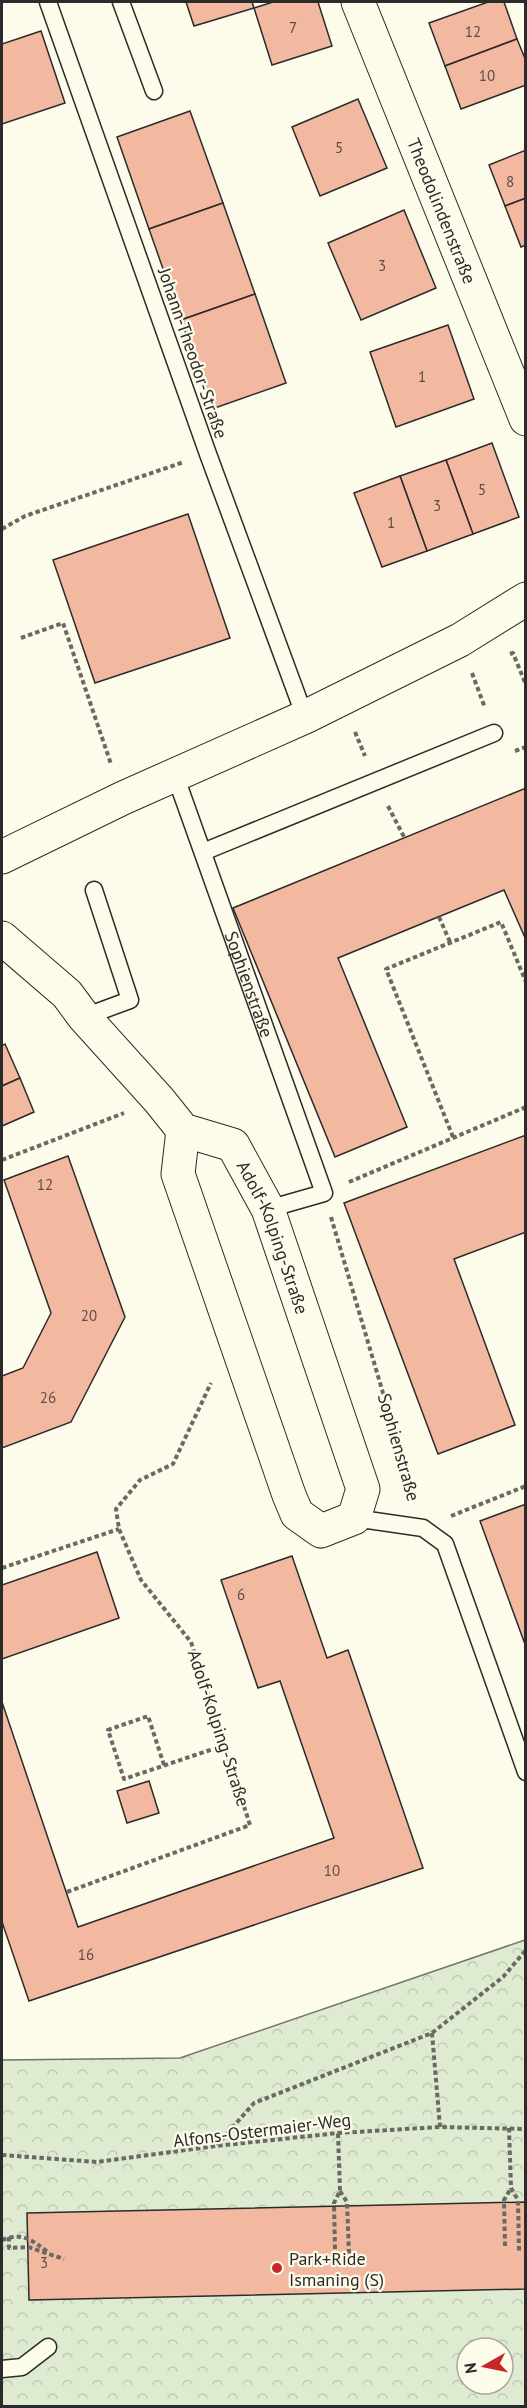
<svg xmlns="http://www.w3.org/2000/svg" width="527" height="2408" font-family="'PT Sans',sans-serif">
<style>
.park{fill:url(#park-crowns);stroke:#74746e;stroke-width:1.5;fill-rule:evenodd}
.building{fill:#f2b8a0;stroke:#2b2b2b;stroke-width:1.5}
.lines{fill:none;stroke-linecap:round;stroke-linejoin:round}
.service-casing{stroke:#2b2b2b;stroke-width:19}
.minor-casing{stroke:#2b2b2b;stroke-width:35}
.path{stroke:#6a6964;stroke-width:4;stroke-dasharray:4.5 3;stroke-linecap:butt}
.service{stroke:#fdfbea;stroke-width:16}
.minor{stroke:#fdfbea;stroke-width:33}
.poi-dot{fill:#c62828;stroke:#fdfbea;stroke-width:2}
.labels{text-anchor:middle;dominant-baseline:central;stroke-width:4.5;stroke-linejoin:round;paint-order:stroke}
.number-label{font-size:15px;fill:#5d4e48}
.street-label{font-size:18px;fill:#2b2b2b;stroke:#fdfbea}
.poi-label{font-size:18px;fill:#2b2b2b;stroke:#fdfbea;text-anchor:start}
</style>
<defs>
<pattern id="park-crowns" width="20" height="18" patternUnits="userSpaceOnUse" patternTransform="scale(1.5)"><rect width="20" height="18" fill="#deebd1"/><path d="M2 6a3 3 0 1 1 6 0M12 15a3 3 0 1 1 6 0" fill="none" stroke="#bfcab4"/></pattern>
</defs>
<rect width="100%" height="100%" fill="#fdfbea"/>
<path class="park" d="M525,1940V2406H2V2060L180,2058ZM467,2348H503V2384H467Z"/>
<g class="building">
<path d="M186,2H252L254,8L194,26Z"/>
<path d="M273,2H318L332,46L272,65L254,8Z"/>
<path d="M488,2H504L517,39L445,66L429,23Z"/>
<path d="M41,31L65,103L2,124V44Z"/>
<path d="M517,39L526,61V85L461,109L445,66Z"/>
<path d="M358,99L387,168L320,196L292,127Z"/>
<path d="M190,111L223,203L149,229L117,137Z"/>
<path d="M526,150V198L505,206L489,165Z"/>
<path d="M526,198V245L521,247L505,206Z"/>
<path d="M223,203L255,294L181,320L149,229Z"/>
<path d="M404,210L436,288L361,320L328,243Z"/>
<path d="M255,294L286,383L212,409L181,320Z"/>
<path d="M448,325L474,399L396,427L370,352Z"/>
<path d="M492,443L519,517L473,534L446,460Z"/>
<path d="M446,460L473,534L427,551L400,476Z"/>
<path d="M400,476L427,551L382,567L354,493Z"/>
<path d="M188,514L230,638L95,683L53,560Z"/>
<path d="M526,788V940L504,890L338,958L407,1127L335,1157L233,908Z"/>
<path d="M5,1044L20,1078L2,1086V1046Z"/>
<path d="M20,1078L34,1112L2,1126V1086Z"/>
<path d="M526,1135V1232L454,1259L515,1425L438,1454L344,1203Z"/>
<path d="M68,1156L125,1317L71,1422L2,1448V1376L23,1368L51,1313L4,1180Z"/>
<path d="M526,1504V1647L480,1521Z"/>
<path d="M97,1552L119,1618L2,1659V1585Z"/>
<path d="M292,1556L327,1658L348,1650L423,1868L29,2001L2,1922V1702L78,1927L334,1838L280,1681L258,1688L221,1580Z"/>
<path d="M149,1781L159,1813L127,1823L117,1791Z"/>
<path d="M526,2202V2289L29,2300L27,2213Z"/>
</g>
<g class="lines">
<g class="service-casing">
<g id="service">
<path d="M48,2L208,454L305,717"/>
<path d="M121,2L154,91"/>
<path id="s1" d="M175,775L324,1193L268,1209"/>
<path d="M203,852L494,733"/>
<path d="M84,1017L130,1000L94,890"/>
<path d="M354,1518L423,1528L445,1544L526,1772"/>
<path d="M2,2369L22,2367L48,2347"/>
</g>
</g>
<g class="minor-casing">
<g id="minor">
<path id="s2" d="M358,2L526,419"/>
<path d="M2,857L123,798L305,717L460,640L526,599"/>
<path id="s3" d="M2,938L67,994L84,1017L159,1100L183,1130L233,1145L268,1209L363,1489L354,1518L321,1531L297,1514L289,1495L178,1174L183,1130"/>
</g>
</g>
<g class="path">
<path d="M2,529L25,516L184,462"/>
<path d="M21,638L63,623L111,764"/>
<path d="M510,654L513,653L526,685"/>
<path d="M472,673L485,708"/>
<path d="M355,732L365,756"/>
<path d="M515,751L526,747"/>
<path d="M388,806L404,837"/>
<path d="M439,917L450,942"/>
<path d="M453,1137L386,969L501,922L526,982"/>
<path d="M2,1160L124,1113"/>
<path d="M349,1182L526,1107"/>
<path d="M331,1217L414,1498"/>
<path d="M451,1516L526,1486"/>
<path d="M2,1568L119,1529"/>
<path d="M164,1765L148,1716L108,1730L124,1779L225,1745"/>
<path d="M67,1892L250,1825L191,1642L141,1580L119,1529L116,1509L140,1480L173,1464L211,1383"/>
<path d="M432,2033L440,2127"/>
<path d="M509,2128L511,2188L518,2200L519,2251"/>
<path d="M217,2145L254,2103L432,2033L503,1977L526,1950"/>
<path d="M2,2155L97,2162L216,2146L338,2133L440,2127L526,2129"/>
<path d="M340,2191L347,2202L349,2254"/>
<path d="M9,2237V2248L28,2247L64,2259"/>
<path d="M2,2240C23,2232 32,2240 49,2253"/>
<path d="M505,2246L504,2200L511,2188"/>
<path d="M335,2249L334,2203L340,2191L338,2133"/>
</g>
<use href="#service" class="service"/>
<use href="#minor" class="minor"/>
</g>
<circle class="poi-dot" cx="277" cy="2268" r="6"/>
<g class="labels">
<g class="number-label">
<text x="293" y="27">7</text>
<text x="473" y="31">12</text>
<text x="487" y="75">10</text>
<text x="339" y="147">5</text>
<text x="510" y="181">8</text>
<text x="382" y="265">3</text>
<text x="422" y="376">1</text>
<text x="482" y="489">5</text>
<text x="437" y="505">3</text>
<text x="391" y="522">1</text>
<text x="45" y="1184">12</text>
<text x="89" y="1315">20</text>
<text x="48" y="1397">26</text>
<text x="241" y="1594">6</text>
<text x="332" y="1870">10</text>
<text x="86" y="1954">16</text>
<text x="44" y="2262">3</text>
</g>
<g class="street-label">
<text stroke="none"><textPath href="#s2" startOffset="225">Theodolindenstraße</textPath></text>
<text transform="translate(193 353) rotate(71)">Johann-Theodor-Straße</text>
<text stroke="none"><textPath href="#s1" startOffset="222">Sophienstraße</textPath></text>
<text stroke="none"><textPath href="#s3" startOffset="418">Adolf-Kolping-Straße</textPath></text>
<text transform="translate(399 1447) rotate(74)">Sophienstraße</text>
<text transform="translate(219 1728) rotate(72)">Adolf-Kolping-Straße</text>
<text transform="translate(262 2130) rotate(-7)">Alfons-Ostermaier-Weg</text>
</g>
<g class="poi-label">
<text x="289" y="2258">Park+Ride<tspan x="289" dy="21">Ismaning (S)</tspan></text>
</g>
</g>
<rect width="527" height="2408" fill="none" stroke="#2b2b2b" stroke-width="6"/>
<g transform="translate(485 2366) rotate(261)"><circle r="28" fill="#fdfbea" stroke="#a9a89e" stroke-width="1.5"/>
<path d="M0-4.5L10 22L0 15L-10 22Z" fill="#c62828"/>
<text y="-9" font-size="16" font-weight="bold" text-anchor="middle" fill="#2b2b2b">N</text>
</g>
</svg>
